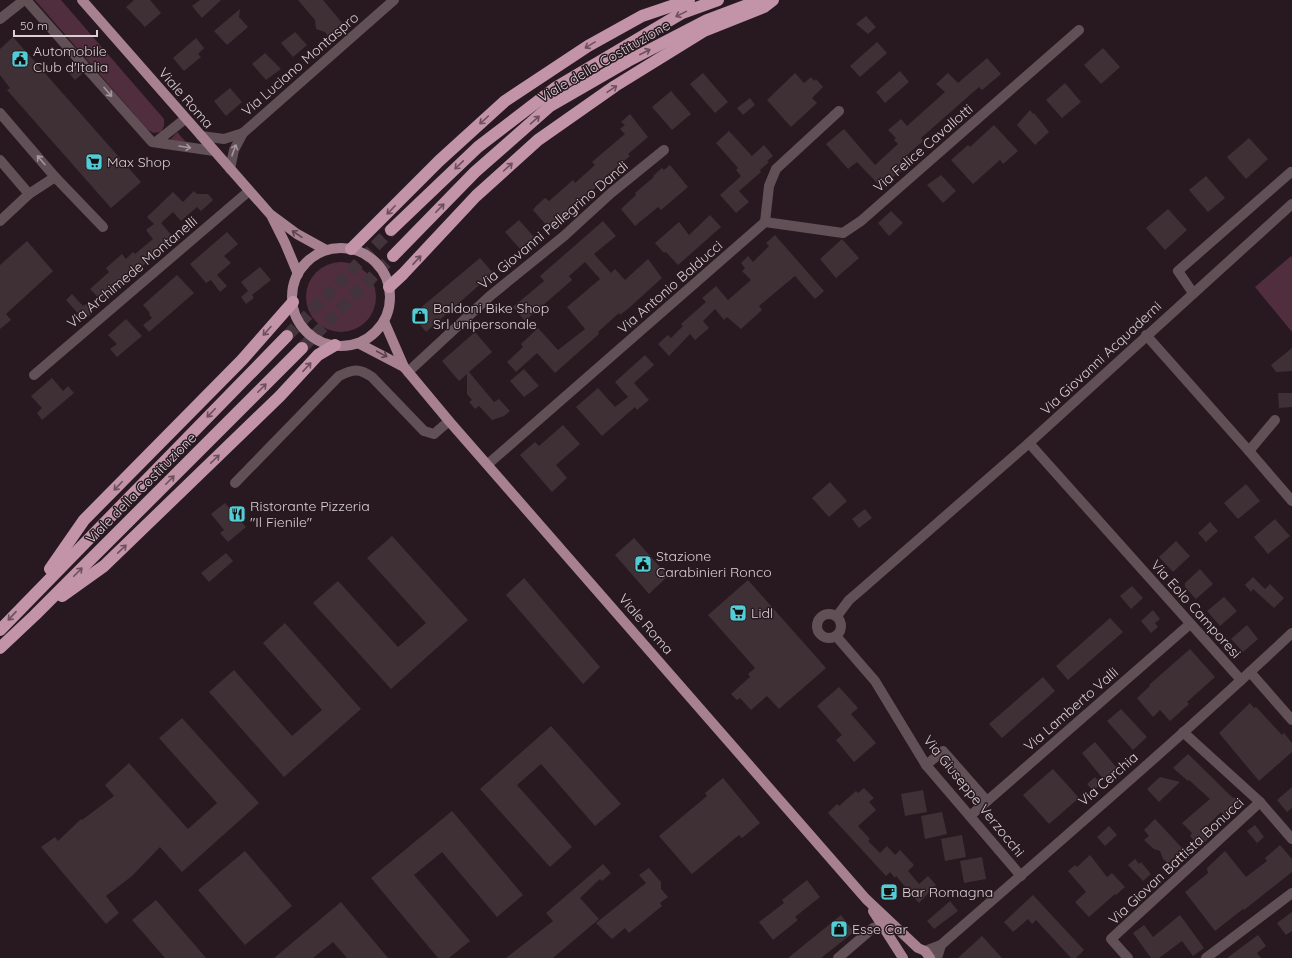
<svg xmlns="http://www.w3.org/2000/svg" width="1292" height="958" font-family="Quicksand,sans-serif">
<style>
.green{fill:#502e3d}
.building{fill:#3f3036}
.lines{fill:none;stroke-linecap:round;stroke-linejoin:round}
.highway-tunnel{stroke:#42343a;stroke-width:12;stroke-dasharray:12 6;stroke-linecap:butt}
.minor{stroke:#625057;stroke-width:10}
.major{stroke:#a78190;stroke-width:10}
.highway{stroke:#c394a7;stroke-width:12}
.oneway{stroke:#6d505c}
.oneway2{stroke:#a4969c}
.oneway3{stroke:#5a434c}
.labels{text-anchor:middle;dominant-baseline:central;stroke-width:3;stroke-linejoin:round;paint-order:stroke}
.poi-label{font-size:14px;fill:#dad0d4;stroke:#27191f;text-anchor:start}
.street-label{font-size:14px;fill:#dad0d4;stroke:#27191f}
</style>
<rect width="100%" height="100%" fill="#27191f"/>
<g class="green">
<path d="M35,0H61L164,119V126L161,132L154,133L148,130Z"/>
<path d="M177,132L186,142L169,141Z"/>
<path d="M1291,256L1292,258V332L1255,287Z"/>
<circle cx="341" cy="297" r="35"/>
</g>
<g class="building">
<path d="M134,0H150L161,13L145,27L126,7Z"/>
<path d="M200,0H221L202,18L192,6Z"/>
<path d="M298,0H323L343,24L328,36L325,32L316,29L315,20Z"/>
<path d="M240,9L239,17L248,27L227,45L214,31Z"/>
<path d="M866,16L876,27L868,34L856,24Z"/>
<path d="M295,32L307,45L293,57L281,43Z"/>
<path d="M13,37L141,182L111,208L7,90L10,88L0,75V49Z"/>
<path d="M196,38L204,48L198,54L201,57L184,71L173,58Z"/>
<path d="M877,42L887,53L860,77L850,66Z"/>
<path d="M1103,48L1120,67L1101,84L1084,65Z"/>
<path d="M265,53L281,69L266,80L252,64Z"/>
<path d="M987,58L1001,74L982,90L979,87L921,138L923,141L900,161L906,168L880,186L857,162L848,169L826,144L844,129L875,165L898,144L894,140L896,138L888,130L901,119L907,126L945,92L936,84L948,73L958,83Z"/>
<path d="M74,65L82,74L75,80L67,71Z"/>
<path d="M900,71L909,82L885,103L876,92Z"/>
<path d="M703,73L728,102L715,113L690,84Z"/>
<path d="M795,73L804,83L811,77L814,81L816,79L823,87L812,98L817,103L791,127L767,100Z"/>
<path d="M1065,83L1081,102L1062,118L1046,100Z"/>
<path d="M230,88L242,102L226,116L214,101Z"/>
<path d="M671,91L691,114L672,130L652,107Z"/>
<path d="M750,98L755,105L743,115L737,108Z"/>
<path d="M1030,110L1033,114L1034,113L1049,132L1035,145L1017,125Z"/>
<path d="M630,114L648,137L628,154L630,156L605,177L606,179L552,224L551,222L547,226L533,210L536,206L545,198L549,201L573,180L575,183L595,165L592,162L625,134L620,129L625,125L621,122Z"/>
<path d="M994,125L1018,151L1003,164L1000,160L973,184L951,160L968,145L970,147Z"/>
<path d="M729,131L752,156L764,145L773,156L767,161L769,162L760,170L761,172L739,191L749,202L736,213L720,195L741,176L736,170L738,168L716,143Z"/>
<path d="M1249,138L1268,159L1246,179L1227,157Z"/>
<path d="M670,165L688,187L661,210L658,207L635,226L621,209L636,195L635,193L654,177L653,176L662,168L664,170Z"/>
<path d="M941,175L956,191L943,203L927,185Z"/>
<path d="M1206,176L1225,198L1208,212L1189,190Z"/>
<path d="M194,191L197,194H208L213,200L201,211L197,207L181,221L173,212L161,223L173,237L121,287L107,299L105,296L101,300L90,289L109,272L106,268L122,254L126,259L133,252L135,254L153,239L146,230L154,224L147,217L173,192L183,202Z"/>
<path d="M1168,209L1187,230L1165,250L1146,228Z"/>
<path d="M891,211L903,223L889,236L878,223Z"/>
<path d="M710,215L721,227L678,265L666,252L664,253L655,243L679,222L689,235Z"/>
<path d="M519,220L535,238L521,250L505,232Z"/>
<path d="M603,221L616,236L594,254L611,273L615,269L625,280L648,259L662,278L630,307L620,315L619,313L598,332L599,334L555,373L537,353L516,372L507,362L523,347L521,344L538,328L558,350L585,329L567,307L600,279L585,262L569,276L572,280L525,321L513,307L544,281L540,276Z"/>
<path d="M227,232L238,244L224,256L231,263L217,275L227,286L220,292L211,280L206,283L190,264Z"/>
<path d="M775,235L824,291L815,299L795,276L759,306L762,310L741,329L727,317L724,320L715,309L703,321L709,328L695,340L690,334L669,356L658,344L668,335L671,338L683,326L681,324L706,302L702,298L716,286L728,300L751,280L742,271L745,268L741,263L748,256L753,262L769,246L766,243Z"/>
<path d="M842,239L859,258L836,278L820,259Z"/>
<path d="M27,241L53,271L6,314L11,320L0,329V265Z"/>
<path d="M480,258L493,273L426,332L412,315Z"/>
<path d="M260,267L271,280L252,295L254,298L246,304L241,297L248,291L241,282Z"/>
<path d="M177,275L194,293L149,332L143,325L152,318L149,314L150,313L143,305Z"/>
<path d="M72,294L83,306L86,304L93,312L84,320L66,300Z"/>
<path d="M126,319L142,336L117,357L110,349L117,344L108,335Z"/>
<path d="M475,332L492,352L469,372L494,402L499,399L510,411L504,416L492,420L479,406L475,409L469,402L472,400L467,394V374L459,381L442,361Z"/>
<path d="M1292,348V371L1276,372L1271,365Z"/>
<path d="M645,355L654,365L634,383L649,400L637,410L635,407L602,436L576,407L598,388L615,407L628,397L615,382Z"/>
<path d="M524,369L539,386L524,397L510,381Z"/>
<path d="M52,378L63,391L68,386L74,393L42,420L37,413L42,408L31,396Z"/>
<path d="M1278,393H1292V407L1279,408Z"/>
<path d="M563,425L580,444L556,465L567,478L552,492L520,455L535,442L539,446Z"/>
<path d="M830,482L847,501L829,517L812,498Z"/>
<path d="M1246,484L1260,501L1238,519L1224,503Z"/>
<path d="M225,503L246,527L228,542L220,533L224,530L211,514Z"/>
<path d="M865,509L872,518L859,528L852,519Z"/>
<path d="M1275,519L1290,536L1268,554L1254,537Z"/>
<path d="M1210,522L1218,531L1206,542L1198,533Z"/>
<path d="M392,536L468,620L391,689L313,603L338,581L398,647L426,623L367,558Z"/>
<path d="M634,538L668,576L649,594L615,555Z"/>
<path d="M1176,541L1190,556L1173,572L1159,557Z"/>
<path d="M226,553L233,561L209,582L201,573Z"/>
<path d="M1200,569L1213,584L1196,599L1185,587V583Z"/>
<path d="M1253,577L1265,589L1270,584L1284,598L1274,608L1253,589L1251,592L1245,585Z"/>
<path d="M524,578L600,667L583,684L506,595Z"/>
<path d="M748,580L826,668L779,709L767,696L751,710L740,698L737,700L731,694L750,677L748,674L755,668L708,615Z"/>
<path d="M1132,586L1143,598L1131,609L1120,596Z"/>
<path d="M1224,597L1237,611L1220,626L1207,611Z"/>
<path d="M1153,610L1160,619L1155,623L1158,627L1151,633L1141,621Z"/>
<path d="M1110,618L1123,632L1068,680L1056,666Z"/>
<path d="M285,623L361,709L284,777L209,692L234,670L292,736L322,710L263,643Z"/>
<path d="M1247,625L1258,639L1243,652L1231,639Z"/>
<path d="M1190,649L1215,677L1187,702L1189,704L1170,721L1160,710L1153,717L1137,698L1150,686L1149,685Z"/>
<path d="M1043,677L1055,691L1002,738L989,724Z"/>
<path d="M839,687L858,708L851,714L876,743L854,762L836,740L842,735L817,706Z"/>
<path d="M1250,703L1254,708L1256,707L1282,735L1284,733L1292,743V752L1259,781L1219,733Z"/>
<path d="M1121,709L1147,737L1133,750L1107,721Z"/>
<path d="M182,718L259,803L182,872L160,847L132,876L106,896L119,913L106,924L41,847L55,837L58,841L81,819L82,820L114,796L105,785L129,763L188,829L217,803L159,738Z"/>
<path d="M551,726L621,804L595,826L541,764L517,785L572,847L550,867L480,789Z"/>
<path d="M1095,742L1117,768L1104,780L1082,753Z"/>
<path d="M1188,754L1233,798L1234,797L1240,803L1225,817L1221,812L1207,826L1213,834L1200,847L1190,836L1192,833L1182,823L1210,799L1189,780L1188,781L1173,768Z"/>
<path d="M1053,769L1079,798L1049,824L1023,795Z"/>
<path d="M1095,777L1101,784L1093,791L1087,784Z"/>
<path d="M1160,777L1180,782L1159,802L1147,789Z"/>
<path d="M723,778L760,823L742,838L739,835L692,874L659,836L707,796L705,793Z"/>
<path d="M1292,787V808L1287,812L1277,800Z"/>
<path d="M864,788L874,798L869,802L876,810L858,826L870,839L868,841L880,853L887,846L895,855L900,850L914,865L908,871L919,884L928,876L936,885L919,903L896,876L895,878L890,872L886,876L828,813L837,804L839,806L856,791L858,793Z"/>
<path d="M923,790L927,812L905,816L901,794Z"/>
<path d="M452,811L523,895L497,917L442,852L414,875L470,941L449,958H438L371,878Z"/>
<path d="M942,812L947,834L925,839L921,816Z"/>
<path d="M1155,819L1183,849L1168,863L1163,859L1160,851L1154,849L1144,840L1149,836L1144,830Z"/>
<path d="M1255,825L1264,837L1257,843L1247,831Z"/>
<path d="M1109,826L1117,835L1105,846L1097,837Z"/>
<path d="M962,835L966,857L945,861L941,839Z"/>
<path d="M1280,845L1292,859V872L1244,910L1243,909L1215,931L1185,892L1208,873L1207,868L1225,851L1246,877L1267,861L1265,858Z"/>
<path d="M245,851L292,906L245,945L198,890Z"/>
<path d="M1090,855L1107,877L1112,873L1125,887L1116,895L1115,894L1089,917L1075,902L1086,892L1068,871L1075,865L1077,867Z"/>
<path d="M982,857L986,879L964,883L960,861Z"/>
<path d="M1135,859L1139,864L1141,862L1151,874L1143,881L1128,865Z"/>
<path d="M603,864L611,873L602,881L600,879L580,898L599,919L553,958H506L553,921L546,913Z"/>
<path d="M649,868L661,882V889L668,897L660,903L662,906L629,933L625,928L612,939L596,923L646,883L639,875Z"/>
<path d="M807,880L820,897L795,917L798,920L773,940L759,922L784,903L782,900Z"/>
<path d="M1033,895L1084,950L1076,958H1071L1036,920L1032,924L1028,919L1013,932L1004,922Z"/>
<path d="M156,900L206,958H165L132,920Z"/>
<path d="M950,901L958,911L934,929L927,921Z"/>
<path d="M341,902L388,958H347L333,942L313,958H274Z"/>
<path d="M1292,912V931L1286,935L1277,923Z"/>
<path d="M841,915L854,932L821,958H788Z"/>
<path d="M1180,915L1204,948L1193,956L1182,941L1159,958H1151L1133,933L1144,925L1153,937Z"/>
<path d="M1258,935L1266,946L1257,953L1261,958H1227Z"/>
<path d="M982,936L1002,958H958Z"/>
</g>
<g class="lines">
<g class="highway-tunnel">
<path d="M287,336L391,230"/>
<path d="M302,348L393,256"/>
</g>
<g class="minor">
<path d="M26,0L152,142L214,151"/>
<path d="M0,19L24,0"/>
<path d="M0,113L55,177L29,194L0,221"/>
<path d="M201,136L224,139L243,133"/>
<path d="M156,142L185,119"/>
<path d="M0,160L29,194"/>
<path d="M230,169L234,150L243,133L394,0"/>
<path d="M55,177L103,227"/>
<path d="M765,222L843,233L861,221L1079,30"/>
<path d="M1193,293L1178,271L1291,172L1292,173"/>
<path d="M1146,335L1249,451"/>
<path d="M408,372L490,296L564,236L611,193L664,150"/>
<path d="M34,375L249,191"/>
<path d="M1275,420L1249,451L1292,501"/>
<path d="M1029,443L1292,204"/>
<path d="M488,464L765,222L769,186L776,169L839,111"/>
<path d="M235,483L339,376C353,369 359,368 372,377L424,431L434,434L449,421"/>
<circle cx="829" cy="626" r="12"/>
<path d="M837,616L849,600L863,588L1029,443L1241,680"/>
<path d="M836,636L875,681L926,765L1021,876"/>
<path d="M1250,672L1292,720"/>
<path d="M1183,732L1260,802L1292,839"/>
<path d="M926,765L943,751L987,801"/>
<path d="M970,816L1190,624"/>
<path d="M925,951L941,945C1059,842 1178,740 1292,633"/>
<path d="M838,958L873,928L882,925"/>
<path d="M937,958L941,945"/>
<path d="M1128,958L1111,939L1260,802"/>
<path d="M1206,958L1292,893"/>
</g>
<g class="major">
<path d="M82,0L270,214L297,234L326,250"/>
<path d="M272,217L285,243L298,274"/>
<circle cx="341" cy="297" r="49"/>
<path d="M384,321L404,367L449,421L866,899L918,948L925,951L930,958"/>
<path d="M358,343L404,367"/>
<path d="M873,911L903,958"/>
</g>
<g class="highway">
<path d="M391,230L478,147L555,88L682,13L718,0"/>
<path d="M351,249L439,161L505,101L588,46L642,16L689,0"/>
<path d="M393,256L475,172L550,106L628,61L707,20L758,1"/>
<path d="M389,287L403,274L476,196L538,140L615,86L704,31L764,7L773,0"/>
<path d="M50,569L84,520L242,360L293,302"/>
<path d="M62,596L104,566L280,396L318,355L335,345"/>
<path d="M0,630L287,336"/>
<path d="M0,648L35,615L302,348"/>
</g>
</g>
<defs><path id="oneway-shaft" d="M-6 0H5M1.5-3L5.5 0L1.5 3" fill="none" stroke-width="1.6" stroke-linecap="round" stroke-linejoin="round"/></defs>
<g class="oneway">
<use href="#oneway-shaft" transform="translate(681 14) rotate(154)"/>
<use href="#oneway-shaft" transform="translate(590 45) rotate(149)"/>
<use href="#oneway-shaft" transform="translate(645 52) rotate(-27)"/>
<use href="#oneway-shaft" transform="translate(612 89) rotate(-34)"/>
<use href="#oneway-shaft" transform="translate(484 120) rotate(138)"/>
<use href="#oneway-shaft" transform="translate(535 120) rotate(-41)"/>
<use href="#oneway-shaft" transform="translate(459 165) rotate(136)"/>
<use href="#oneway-shaft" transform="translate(508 167) rotate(-42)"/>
<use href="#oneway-shaft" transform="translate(440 208) rotate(-46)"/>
<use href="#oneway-shaft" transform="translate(391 210) rotate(134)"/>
<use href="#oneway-shaft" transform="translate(417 260) rotate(-47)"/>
<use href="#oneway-shaft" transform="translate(267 331) rotate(132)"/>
<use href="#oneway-shaft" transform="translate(307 367) rotate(-47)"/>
<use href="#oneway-shaft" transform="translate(262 388) rotate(-45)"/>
<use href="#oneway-shaft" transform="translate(211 413) rotate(134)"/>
<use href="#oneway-shaft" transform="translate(215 459) rotate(-44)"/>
<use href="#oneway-shaft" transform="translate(170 480) rotate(-45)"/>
<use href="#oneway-shaft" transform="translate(118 486) rotate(134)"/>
<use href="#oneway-shaft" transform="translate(122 549) rotate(-44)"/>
<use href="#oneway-shaft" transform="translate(78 572) rotate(-45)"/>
<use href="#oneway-shaft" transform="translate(12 616) rotate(133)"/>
</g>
<g class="oneway2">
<use href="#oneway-shaft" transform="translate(108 92) rotate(49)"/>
<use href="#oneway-shaft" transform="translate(185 147) rotate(9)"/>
<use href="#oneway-shaft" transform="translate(234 150) rotate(-70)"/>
<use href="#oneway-shaft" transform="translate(41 160) rotate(-131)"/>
</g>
<g class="oneway3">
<use href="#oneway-shaft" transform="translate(297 234) rotate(-146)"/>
<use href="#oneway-shaft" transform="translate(382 354) rotate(28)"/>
</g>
<defs>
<g id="civic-square" transform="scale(0.9)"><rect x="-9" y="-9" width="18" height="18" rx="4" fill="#52ccd5" stroke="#27191f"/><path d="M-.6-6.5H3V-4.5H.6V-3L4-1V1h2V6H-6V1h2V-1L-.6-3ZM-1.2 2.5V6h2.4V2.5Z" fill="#111"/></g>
<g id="supermarket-square" transform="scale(0.9)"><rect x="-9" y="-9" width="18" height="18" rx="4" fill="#52ccd5" stroke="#27191f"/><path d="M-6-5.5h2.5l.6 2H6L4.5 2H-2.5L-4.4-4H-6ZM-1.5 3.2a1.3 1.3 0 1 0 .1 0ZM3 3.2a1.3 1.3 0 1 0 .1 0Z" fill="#111"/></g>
<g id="shop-square" transform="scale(0.9)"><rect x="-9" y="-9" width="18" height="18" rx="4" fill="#52ccd5" stroke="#27191f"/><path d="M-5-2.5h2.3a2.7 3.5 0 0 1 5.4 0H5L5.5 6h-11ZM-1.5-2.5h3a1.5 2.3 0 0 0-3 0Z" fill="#111"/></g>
<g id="restaurant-square" transform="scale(0.9)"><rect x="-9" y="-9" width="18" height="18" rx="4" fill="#52ccd5" stroke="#27191f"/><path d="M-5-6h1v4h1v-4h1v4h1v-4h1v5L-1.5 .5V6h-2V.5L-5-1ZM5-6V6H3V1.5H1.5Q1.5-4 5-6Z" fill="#111"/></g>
<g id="cafe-square" transform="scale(0.9)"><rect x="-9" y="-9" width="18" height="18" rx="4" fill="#52ccd5" stroke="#27191f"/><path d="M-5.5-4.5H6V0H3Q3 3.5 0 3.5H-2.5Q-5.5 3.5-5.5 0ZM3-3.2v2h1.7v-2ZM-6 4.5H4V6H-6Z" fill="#111"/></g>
</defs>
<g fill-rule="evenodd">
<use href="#civic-square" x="20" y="59"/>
<use href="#supermarket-square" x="94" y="162"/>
<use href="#shop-square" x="420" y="316"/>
<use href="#restaurant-square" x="237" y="514"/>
<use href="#civic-square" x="643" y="564"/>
<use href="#supermarket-square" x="738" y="613"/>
<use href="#cafe-square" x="889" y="892"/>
<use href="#shop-square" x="839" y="929"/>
</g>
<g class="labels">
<g class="poi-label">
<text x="33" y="51">Automobile<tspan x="33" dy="16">Club d'Italia</tspan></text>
<text x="107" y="162">Max Shop</text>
<text x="433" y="308">Baldoni Bike Shop<tspan x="433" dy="16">Srl unipersonale</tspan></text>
<text x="250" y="506">Ristorante Pizzeria<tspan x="250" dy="16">"Il Fienile"</tspan></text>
<text x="656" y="556">Stazione<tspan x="656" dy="16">Carabinieri Ronco</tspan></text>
<text x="751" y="613">Lidl</text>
<text x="902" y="892">Bar Romagna</text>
<text x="852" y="929">Esse Car</text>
</g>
<g class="street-label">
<text transform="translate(604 61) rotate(-30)">Viale della Costituzione</text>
<text transform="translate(300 64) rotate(-41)">Via Luciano Montaspro</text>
<text transform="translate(186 98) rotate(49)">Viale Roma</text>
<text transform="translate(923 148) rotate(-41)">Via Felice Cavallotti</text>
<text transform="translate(553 225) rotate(-40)">Via Giovanni Pellegrino Dandi</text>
<text transform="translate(132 272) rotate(-40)">Via Archimede Montanelli</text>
<text transform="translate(670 287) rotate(-41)">Via Antonio Balducci</text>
<text transform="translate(1101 358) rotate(-43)">Via Giovanni Acquaderni</text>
<text transform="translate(141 488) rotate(-45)">Viale della Costituzione</text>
<text transform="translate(1196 609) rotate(48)">Via Eolo Camporesi</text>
<text transform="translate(646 624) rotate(49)">Viale Roma</text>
<text transform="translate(1071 709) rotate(-41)">Via Lamberto Valli</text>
<text transform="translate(1108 779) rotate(-41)">Via Cerchia</text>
<text transform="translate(974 796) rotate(51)">Via Giuseppe Verzocchi</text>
<text transform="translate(1176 861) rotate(-43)">Via Giovan Battista Bonucci</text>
</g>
</g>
<path d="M14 30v6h83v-6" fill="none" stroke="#dad0d4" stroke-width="2"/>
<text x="20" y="30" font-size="12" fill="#dad0d4" stroke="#27191f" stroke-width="3" paint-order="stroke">50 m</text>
</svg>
